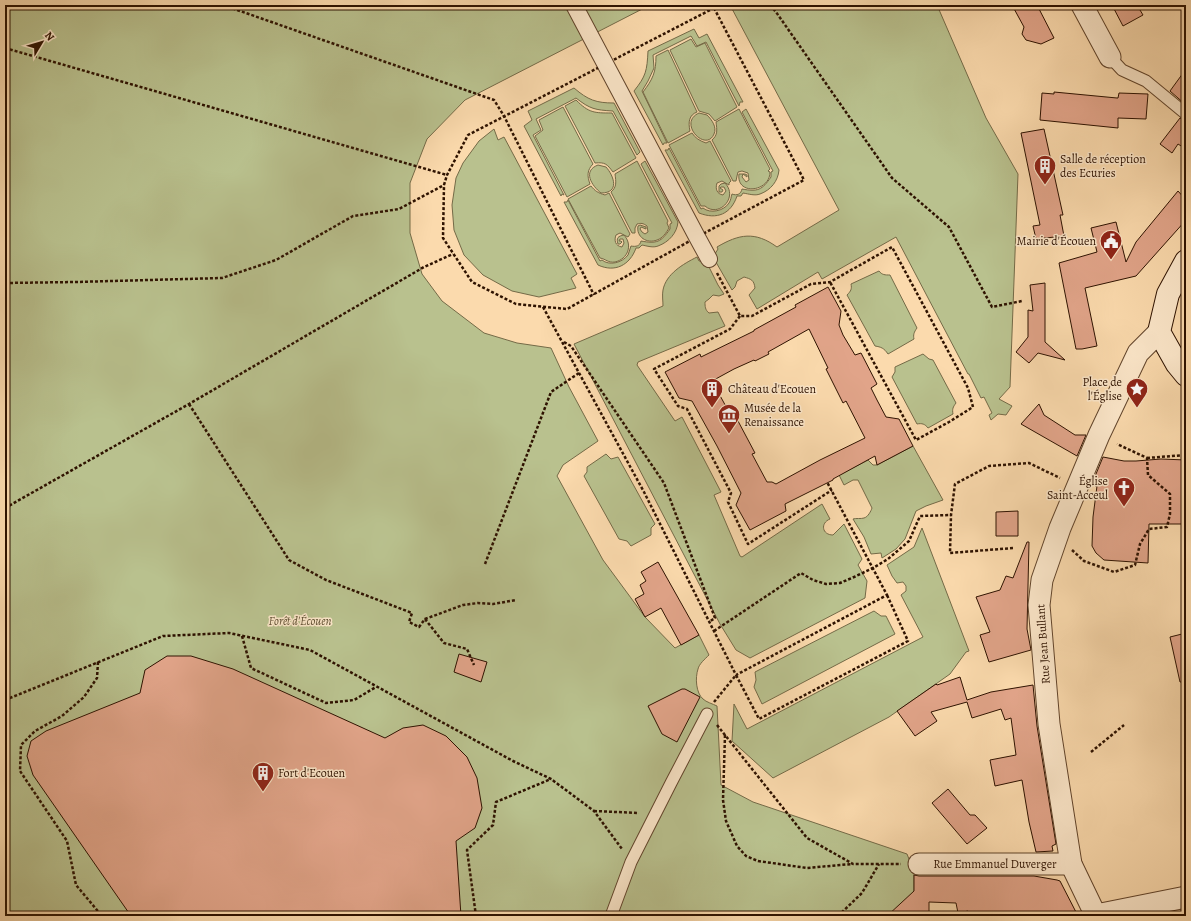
<svg xmlns="http://www.w3.org/2000/svg" width="1191" height="921" font-family="Alegreya,serif">
<style>
.green{fill:#b9c18e;stroke:#746a47}
.building{fill:#e1a489;stroke:#2e1200;fill-rule:evenodd}
.lines{fill:none;stroke-linecap:round;stroke-linejoin:round}
.service-casing{stroke:#61442b;stroke-width:13}
.pedestrian-casing{stroke:#61442b;stroke-width:18}
.minor-casing{stroke:#61442b;stroke-width:23}
.secondary-casing{stroke:#2e1200;stroke-width:24}
.path{stroke:#2e1200;stroke-width:2.5;stroke-dasharray:3 2;stroke-linecap:butt}
.service{stroke:#fce7ca;stroke-width:11}
.pedestrian{stroke:#fce7ca;stroke-width:16}
.minor{stroke:#fce7ca;stroke-width:21}
.secondary{stroke:#fce7ca;stroke-width:22}
.labels{text-anchor:middle;dominant-baseline:central;stroke-width:3;stroke-linejoin:round;paint-order:stroke}
.poi-label{font-size:12px;fill:#2e1200;stroke:#fce7ca;text-anchor:start}
.park-label{font-size:12px;font-style:italic;fill:#5f4f32;stroke:#fce7ca}
.street-label{font-size:12px;fill:#2e1200;stroke:#fce7ca}
</style>
<rect width="100%" height="100%" fill="#fbdaad"/>
<filter id="stains"><feTurbulence type="fractalNoise" baseFrequency=".005" numOctaves="4"/><feColorMatrix values="0 0 0 0 .2 0 0 0 0 .09 0 0 0 0 .02 0 0 0 .5 -.17"/></filter>
<radialGradient id="worn" r=".72"><stop offset=".6" stop-color="#630" stop-opacity="0"/><stop offset="1" stop-color="#630" stop-opacity=".3"/></radialGradient>
<g class="green">
<path d="M5,5H650L465,100L427,139L410,183V233L422,274L442,301L484,333L517,343L551,348L569,387L598,441L563,465L557,476L603,560L645,617L675,648L699,635L709,655C705,659 699,664 698,669C695,678 696,693 703,699C706,702 713,704 717,706L721,785L753,802L907,854L914,872V892L896,908L898,916H5Z"/>
<path d="M730,5H937L986,118L1018,174L1010,387L999,399L1012,406L1006,415L998,414L991,420L989,415L992,413L984,397L981,398L969,374H968L896,237L822,279L818,272L757,309L749,295L755,288C754,280 751,279 744,277L737,281L735,287L732,290L713,257L718,249L717,247C739,234 755,231 777,247L839,210Z"/>
<path d="M694,29L699,38L707,34L743,102H740L739,106L706,42L697,46L691,36L653,55L654,68L648,81L642,91L667,143H664L663,145L634,91C646,76 647,71 648,51Z"/>
<path d="M691,39L696,47L705,43L737,107L715,121L709,114L699,111L670,50Z"/>
<path d="M668,50L697,112C689,115 688,122 690,131L668,143L643,92C653,79 656,72 656,56Z"/>
<path d="M574,88C588,100 596,103 614,103L640,152L637,155L613,111C595,110 590,109 576,98L536,119L541,130L533,135L564,195L562,194L561,196L524,126L532,120L528,111Z"/>
<path d="M576,100C589,113 594,113 612,113L636,158L613,172C607,164 605,162 595,163L565,106Z"/>
<path d="M563,107L593,164C587,170 587,176 590,184L567,197L535,136L543,130L539,120Z"/>
<path d="M739,109L770,169L768,171L770,172C770,192 736,196 739,174H745L747,175V177L743,174L742,177L746,182L749,180L748,173L742,171L738,172L737,176L736,181H733L712,140C718,135 717,130 716,122Z"/>
<path d="M746,109L779,170C778,181 771,190 760,194C755,196 749,194 743,193L741,196H737C731,214 717,220 699,213L665,150H668L669,148L701,209L703,208C710,214 724,211 729,203C731,200 731,197 732,194C737,196 741,194 742,189C758,192 762,190 771,177V172L773,171L742,112Z"/>
<path d="M699,113L707,115C712,120 717,127 714,134C706,153 677,123 699,113Z"/>
<path d="M494,129L498,140L504,137L577,274L571,278L576,288L539,297L512,291L483,275L464,255L454,230L452,205L456,178L463,163L479,141Z"/>
<path d="M692,133C695,138 700,141 706,143L710,141L731,181L729,183V185L722,181L717,183C715,189 717,194 723,195L726,191L724,187H721L720,188L723,190L722,192H719V186L721,184L725,183C739,198 718,218 705,206H701L669,145Z"/>
<path d="M637,161L668,221L667,223L669,228C666,233 663,238 657,240C647,244 636,237 638,226L640,225L646,227V229L641,227L640,229L642,232L645,234L648,232L647,226C643,223 641,223 637,224L635,228V233H632L611,192C617,187 616,182 615,174Z"/>
<path d="M645,161L678,222C677,233 669,242 658,246C653,248 647,246 642,245L639,248H636C630,265 615,273 598,265L564,202H567L568,200L600,261L602,260C609,266 622,263 628,255C629,252 630,249 631,246C636,247 640,246 641,241C657,244 661,242 670,229V224L672,223L641,164Z"/>
<path d="M598,165L606,167C614,176 620,193 601,193C592,186 582,171 598,165Z"/>
<path d="M591,186C595,191 598,193 605,195L609,193L630,234L628,237L620,233L616,235C614,240 615,246 622,247L624,243L623,239H620L619,241H621L622,242L620,244H618C616,238 618,236 624,235C633,245 628,259 615,262C608,263 606,259 600,258L568,199Z"/>
<path d="M697,257L699,261H706L718,285L724,294L719,296L713,295L709,299L705,302C705,306 705,310 709,313L718,312L725,326L638,362L637,365L675,421L682,417L721,492L714,495L740,556L742,557L822,504L830,519C820,523 822,535 833,535L844,524L862,559L858,565L867,581L865,598L750,658L736,650L720,624L574,344L663,306C663,301 662,295 663,290C666,274 683,264 697,257Z"/>
<path d="M879,271C882,275 885,275 890,275L917,328C914,332 913,335 914,339L888,354C884,348 881,347 875,346L847,295C851,291 852,289 851,284Z"/>
<path d="M923,354L929,359L933,360L956,403C953,407 952,409 953,414L928,428C925,424 922,423 917,424L892,377L895,372V367Z"/>
<path d="M913,446L943,500L926,506L916,511L905,539L896,549L882,558L881,553L871,554L864,537L853,519C856,518 861,519 864,518C868,517 871,511 872,508L858,480H853L844,485L839,475L868,460L873,465H877Z"/>
<path d="M606,454L611,459L618,457L655,524L651,528V535L631,546L627,541L619,539L584,476L587,472V467Z"/>
<path d="M922,528L969,651L966,652L950,674L889,717L773,778L732,741L734,704L747,729L923,637L901,595L906,591V586L903,582L897,583L892,576L887,565L914,547Z"/>
<path d="M874,611L881,616H886L895,634L762,704L754,687L756,680L755,672Z"/>
</g>
<g class="building">
<path d="M1012,5H1037L1054,38L1041,44L1026,40L1022,34L1024,27Z"/>
<path d="M1112,5H1137L1143,15L1123,26Z"/>
<path d="M1186,69V105L1170,91Z"/>
<path d="M1054,92L1117,98H1118L1119,93L1148,94L1146,119L1118,118V128L1040,120L1042,93L1054,94Z"/>
<path d="M1180,118L1186,121V149L1178,144L1172,153L1160,144Z"/>
<path d="M1044,129L1063,215H1060L1064,236L1036,239L1033,226L1040,225L1021,133Z"/>
<path d="M1178,191L1186,200V220L1136,276L1085,288L1097,346L1082,349H1076L1059,263L1097,252L1091,228L1116,222L1126,262L1136,242Z"/>
<path d="M1045,283V342L1065,360L1038,353L1029,363L1016,352L1028,337V310L1033,311L1030,285Z"/>
<path d="M828,287L841,311L839,325L843,335L855,355L861,353L877,384L871,388L877,400L886,417L899,419L913,446L877,465L875,456L833,479V480L785,504L786,511L750,530L736,505L741,493L717,446L692,401L679,398L665,372L700,354L701,357L754,331V330L796,307L795,305ZM809,329L828,368L826,369L843,403L846,401L865,438L820,460L776,484L772,482H767L752,454L755,453L738,421L735,423L712,381L734,369L754,360L755,361L769,354L768,352Z"/>
<path d="M1039,404L1044,415L1075,435H1086L1077,456L1021,424Z"/>
<path d="M1103,457L1124,461H1136L1161,459L1186,460V524H1149L1148,563L1104,560L1096,553L1092,546L1093,517L1097,486H1095L1096,474Z"/>
<path d="M1018,511V536H996V512Z"/>
<path d="M1027,542H1029L1027,629L1031,650L989,662L980,635L990,632L976,597L1000,590L1006,576L1013,578Z"/>
<path d="M658,562L699,635L681,645L661,608L645,617L635,599L644,594L640,585L646,581L641,572Z"/>
<path d="M1186,633V682H1180L1170,637Z"/>
<path d="M459,654L487,662L481,682L454,672Z"/>
<path d="M167,656H191L233,669L385,738L403,728L423,725L446,736L467,757L477,778L482,808L475,828L456,841L461,916H131L33,775L27,756L31,741L46,731L140,693L145,670Z"/>
<path d="M960,677L967,700L991,692L1033,685L1037,726L1056,844L1052,846L1053,851L1036,852L1029,822L1022,780L995,786L990,760L1016,755L1011,718L1005,720L1001,709L972,718L967,702L931,712L937,721L915,736L897,711L936,684L937,685Z"/>
<path d="M682,689H685L700,697L677,742L662,734L648,706Z"/>
<path d="M948,789L970,815H975L987,828L967,844L932,803Z"/>
<path d="M914,875L919,876H1034L1057,880L1060,881L1078,916H1057L1055,913L1045,916H969L968,911L958,913L956,903L929,902V916H887L914,891Z"/>
</g>
<g class="lines">
<g class="service-casing">
<g id="service">
<path d="M1110,57L1122,70L1146,81L1186,114"/>
<path d="M611,916L631,862L671,783L707,714"/>
</g>
</g>
<g class="pedestrian-casing">
<path id="pedestrian" d="M574,5L697,237L709,259"/>
</g>
<g class="minor-casing">
<g id="minor">
<path d="M1082,5L1110,57"/>
<path d="M919,864H1071"/>
<path d="M1096,915L1186,897"/>
<path d="M1096,916L1071,864L1049,724L1039,605L1042,580L1060,528L1099,435L1138,353L1159,332"/>
</g>
</g>
<g class="secondary-casing">
<path id="secondary" d="M1186,261L1168,294L1159,332L1177,364L1186,375"/>
</g>
<g class="path">
<path d="M223,5L494,100L504,116L594,295"/>
<path d="M713,5L714,8L721,5"/>
<path d="M770,5L776,12L892,178L949,227L992,307L1022,301"/>
<path d="M714,8L804,180L697,237L567,309L516,304L472,282L443,238L444,185L447,175L468,135Z"/>
<path d="M5,9L8,5"/>
<path d="M5,48L447,175"/>
<path d="M717,273L740,316H752L811,284L830,282L892,247L968,388L973,407L949,422L916,440L830,282"/>
<path d="M5,283L76,282L222,278L276,260L353,216L399,209L444,185"/>
<path d="M543,307L644,492L736,675L887,595L827,482"/>
<path d="M740,316L730,329L654,369L678,406L687,409L731,493L728,502L748,544L832,490"/>
<path d="M564,342L571,346L664,483L715,618L709,622"/>
<path d="M189,404L289,560L326,580L412,613L409,622L419,627L425,619L463,605L478,603L493,604L516,600"/>
<path d="M1147,458L1186,455"/>
<path d="M5,508L189,404L424,267L453,254"/>
<path d="M1013,548L950,553L951,515L955,484L989,466L1029,463L1060,478"/>
<path d="M1072,550L1084,561L1114,572L1135,565L1140,544L1149,529L1167,527L1170,514V494L1148,475L1147,458L1117,444"/>
<path d="M485,564L551,392L579,373"/>
<path d="M425,619L444,643L467,649L474,665"/>
<path d="M714,631L801,573L813,580L826,584L840,583L854,577L873,568L888,559L909,541L920,516L951,515"/>
<path d="M242,636L251,668L326,703L354,700L376,687"/>
<path d="M98,662L97,678L84,697L62,716L35,731L21,745L20,771L67,841L76,885L102,916"/>
<path d="M5,700L163,636L229,633L310,650L513,761L551,779L594,811L622,849"/>
<path d="M714,702L736,675L759,719L908,641L887,595"/>
<path d="M717,725L807,838L853,864H901"/>
<path d="M725,735L723,800L726,821L737,846L746,856L758,861L807,868L852,864"/>
<path d="M1091,752L1124,725"/>
<path d="M594,811L639,813"/>
<path d="M476,916L467,850L493,825L496,802L551,779"/>
<path d="M838,916L862,893L879,864"/>
</g>
<use href="#service" class="service"/>
<use href="#pedestrian" class="pedestrian"/>
<use href="#minor" class="minor"/>
<use href="#secondary" class="secondary"/>
</g>
<defs>
<g id="building-pin" transform="scale(1.15)"><path d="M0 17L-7.5 6A9.5 9.5 0 1 1 7.5 6Z" fill="#8f2418" stroke="#fce7ca"/><path d="M-4-6H4V6H1V3H-1V6H-4ZM-2.5-4.3h1.7v1.8h-1.7ZM.8-4.3h1.7v1.8H.8ZM-2.5-1h1.7V.8h-1.7ZM.8-1h1.7V.8H.8Z" fill="#fff"/></g>
<g id="civic-pin" transform="scale(1.15)"><path d="M0 17L-7.5 6A9.5 9.5 0 1 1 7.5 6Z" fill="#8f2418" stroke="#fce7ca"/><path d="M-.6-6.5H3V-4.5H.6V-3L4-1V1h2V6H-6V1h2V-1L-.6-3ZM-1.2 2.5V6h2.4V2.5Z" fill="#fff"/></g>
<g id="sight-pin" transform="scale(1.15)"><path d="M0 17L-7.5 6A9.5 9.5 0 1 1 7.5 6Z" fill="#8f2418" stroke="#fce7ca"/><path d="M0-6L1.8-2.2L6-1.7L2.9 1.2L3.7 5.4L0 3.3L-3.7 5.4L-2.9 1.2L-6-1.7L-1.8-2.2Z" fill="#fff"/></g>
<g id="museum-pin" transform="scale(1.15)"><path d="M0 17L-7.5 6A9.5 9.5 0 1 1 7.5 6Z" fill="#8f2418" stroke="#fce7ca"/><path d="M0-6L6-3V-2H-6V-3ZM-5-1h2V3h-2ZM-1-1h2V3h-2ZM3-1h2V3H3ZM-6 4H6V6H-6Z" fill="#fff"/></g>
<g id="church-pin" transform="scale(1.15)"><path d="M0 17L-7.5 6A9.5 9.5 0 1 1 7.5 6Z" fill="#8f2418" stroke="#fce7ca"/><path d="M-1.2-6h2.4v3.5h3.3v2.4h-3.3V6h-2.4V-.1h-3.3v-2.4h3.3Z" fill="#fff"/></g>
</defs>
<g fill-rule="evenodd">
<use href="#building-pin" x="1045" y="166"/>
<use href="#civic-pin" x="1111" y="241"/>
<use href="#building-pin" x="712" y="389"/>
<use href="#sight-pin" x="1137" y="389"/>
<use href="#museum-pin" x="729" y="415"/>
<use href="#church-pin" x="1124" y="488"/>
<use href="#building-pin" x="263" y="773"/>
</g>
<g class="labels">
<g class="poi-label">
<text x="1060" y="159">Salle de réception<tspan x="1060" dy="14">des Ecuries</tspan></text>
<text x="1096" y="241" text-anchor="end">Mairie d'Écouen</text>
<text x="1122" y="382" text-anchor="end">Place de<tspan x="1122" dy="14">l'Église</tspan></text>
<text x="728" y="389">Château d'Ecouen</text>
<text x="744" y="408">Musée de la<tspan x="744" dy="14">Renaissance</tspan></text>
<text x="1108" y="481" text-anchor="end">Église<tspan x="1108" dy="14">Saint-Acceul</tspan></text>
<text x="278" y="773">Fort d'Ecouen</text>
</g>
<g class="park-label">
<text x="300" y="621">Forêt d'Écouen</text>
</g>
<g class="street-label">
<text transform="translate(1043 644) rotate(-94)">Rue Jean Bullant</text>
<text x="995" y="864">Rue Emmanuel Duverger</text>
</g>
</g>
<rect width="1191" height="921" fill="none" stroke="#fbdaad" stroke-width="20"/>
<rect x="6" y="6" width="1179" height="909" fill="none" stroke="#2e1200" stroke-width="2"/>
<rect x="10" y="10" width="1171" height="901" fill="none" stroke="#2e1200"/>
<g transform="translate(42 42) rotate(52)" stroke="#fce7ca" stroke-width="3" paint-order="stroke">
<path d="M0-3L7 15L0 10L-7 15Z" fill="#2e1200"/>
<text y="-6" font-size="11" font-weight="bold" text-anchor="middle" fill="#2e1200">N</text>
</g>
<rect width="100%" height="100%" filter="url(#stains)"/>
<rect width="100%" height="100%" fill="url(#worn)"/>
</svg>
